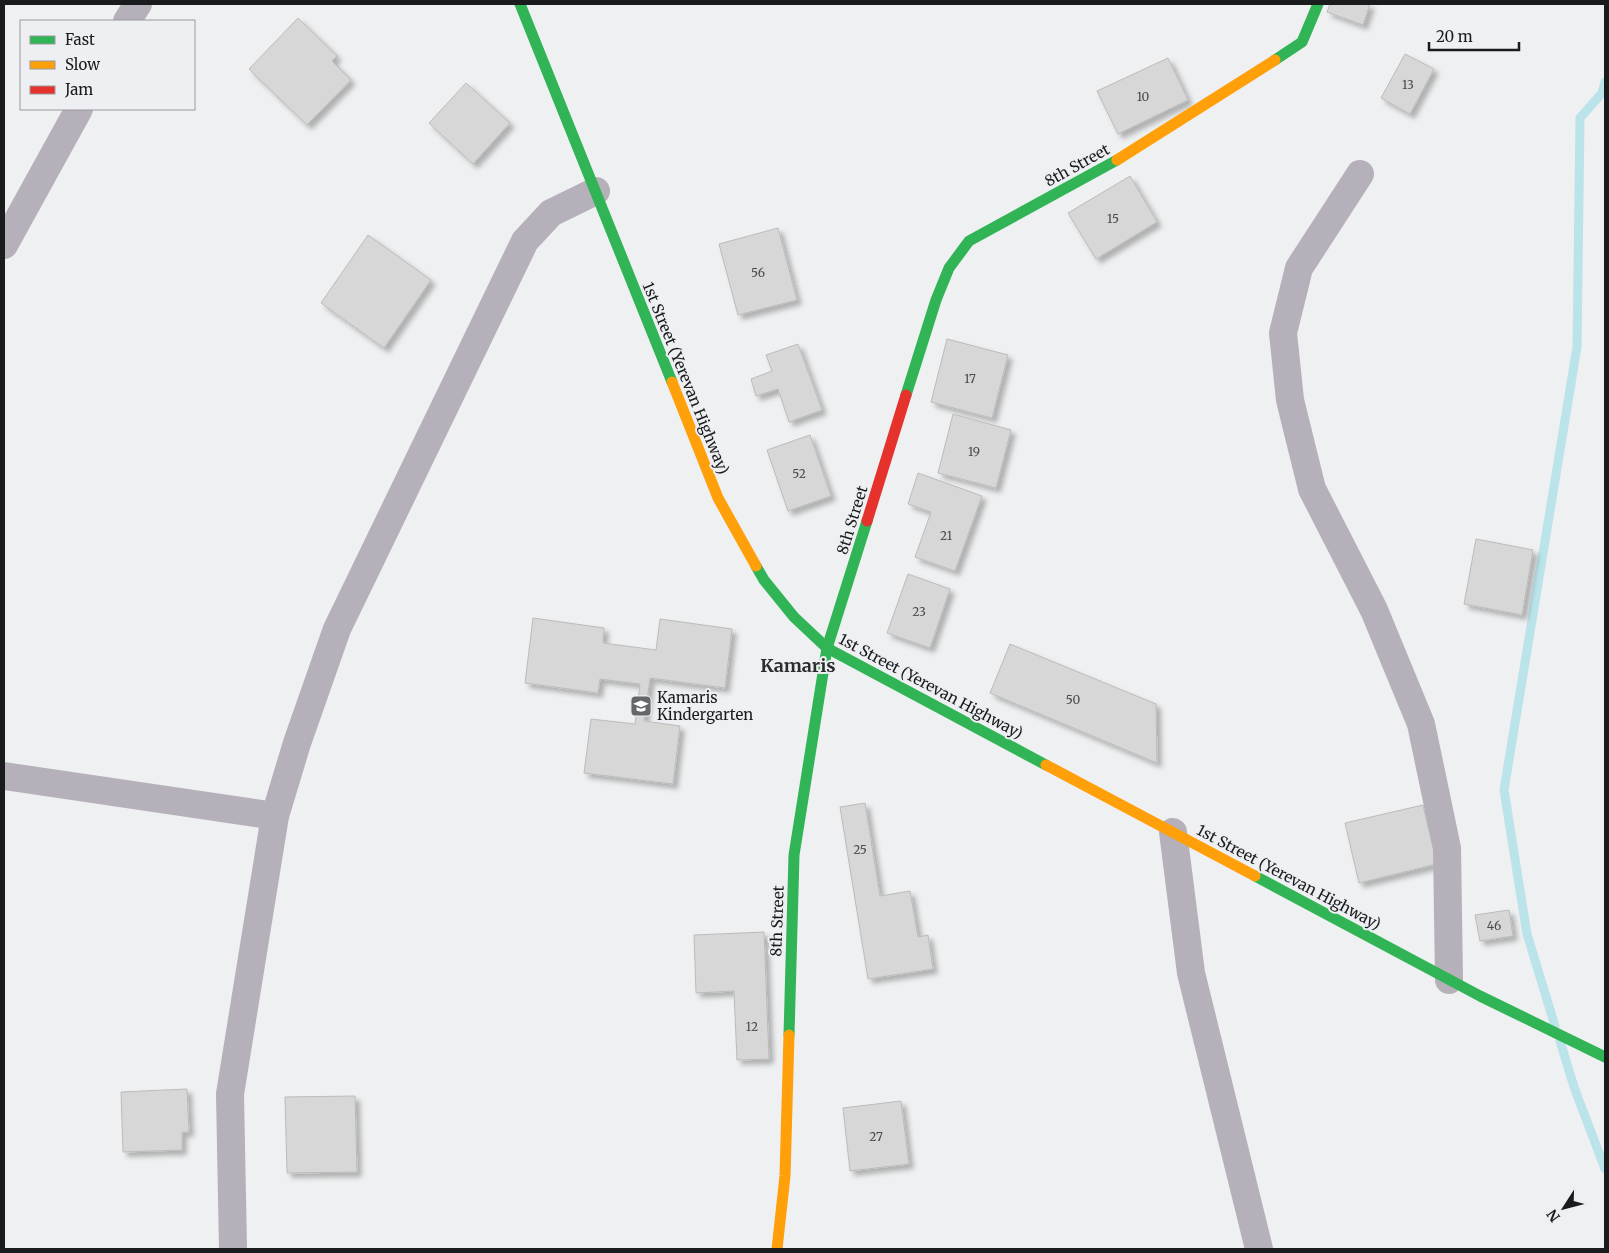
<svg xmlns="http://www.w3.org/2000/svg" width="1609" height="1253" font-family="Merriweather,serif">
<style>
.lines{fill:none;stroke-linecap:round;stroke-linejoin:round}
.stream{stroke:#bae3ea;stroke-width:9}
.building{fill:#d7d7d7;stroke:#bbb;filter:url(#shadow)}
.street{stroke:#b5b0ba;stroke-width:28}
.fast{stroke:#30b455;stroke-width:11}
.slow{stroke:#ff9f0a;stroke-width:11}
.jam{stroke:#e5322d;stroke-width:11}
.labels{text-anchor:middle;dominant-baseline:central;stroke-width:4;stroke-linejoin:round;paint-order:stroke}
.number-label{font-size:12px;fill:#4b4c4d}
.street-label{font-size:15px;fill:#1a1b1c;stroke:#eeeff2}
.poi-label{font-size:15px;fill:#1a1b1c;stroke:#eeeff2;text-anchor:start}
.quarter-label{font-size:18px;font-weight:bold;fill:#2a2c2e;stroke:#eeeff2}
</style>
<defs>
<filter id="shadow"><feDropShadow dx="4.5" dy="4.5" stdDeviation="2.5" flood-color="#0004"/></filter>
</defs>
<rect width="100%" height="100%" fill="#eff0f1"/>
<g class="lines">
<g class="stream">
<path d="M1555,1026L1527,934L1504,790L1577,347L1580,118L1602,93L1605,82"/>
<path d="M1560,1041L1574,1087L1605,1169"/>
</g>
</g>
<g class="building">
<path d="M1330,4H1370L1363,25L1327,12Z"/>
<path d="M298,18L337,56L332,61L351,80L307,125L249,69Z"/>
<path d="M1405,54L1434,69L1410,114L1381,98Z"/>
<path d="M1168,58L1188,100L1118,134L1097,91Z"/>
<path d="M466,83L510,123L473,164L429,123Z"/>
<path d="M1130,176L1157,222L1096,259L1068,213Z"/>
<path d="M778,228L797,300L738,315L719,244Z"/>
<path d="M368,235L431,280L384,348L321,303Z"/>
<path d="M947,339L1008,355L992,418L931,402Z"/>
<path d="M798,344L822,410L789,422L778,389L756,396L751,379L772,371L766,355Z"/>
<path d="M953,414L1011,430L996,488L938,473Z"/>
<path d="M810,435L831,496L788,511L767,450Z"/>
<path d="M918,473L982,496L955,571L915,557L931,512L908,504Z"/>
<path d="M1476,539L1533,550L1522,615L1464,604Z"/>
<path d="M908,574L950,589L930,648L887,633Z"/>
<path d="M533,618L604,628L603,643L656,650L660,619L732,629L725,688L650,678L644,721L680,726L673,784L584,773L591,719L635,724L640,684L600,679L598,693L525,683Z"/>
<path d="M1010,644L1156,704L1157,763L990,693Z"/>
<path d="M865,803L880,896L910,891L918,937L928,935L933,969L868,979L840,807Z"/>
<path d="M1423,805L1437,864L1359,883L1345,823Z"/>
<path d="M1509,910L1513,936L1480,941L1475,915Z"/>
<path d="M764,932L769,1059L737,1060L734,991L696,993L694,935Z"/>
<path d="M187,1089L189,1132H182V1150L123,1152L121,1092Z"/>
<path d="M355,1096L357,1172L287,1173L285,1097Z"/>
<path d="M901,1101L909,1164L850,1171L843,1108Z"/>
</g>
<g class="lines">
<g class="street">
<path d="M127,21L138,4"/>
<path d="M1360,174L1299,268L1283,333L1290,400L1312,489L1374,610L1421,724L1447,848L1449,980"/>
<path d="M4,245L79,109"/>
<path d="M4,776L275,816"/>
<path d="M1173,832L1191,973L1259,1249"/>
<path d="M233,1249L230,1094L275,816L297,743L337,629L525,241L551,213L596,191"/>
</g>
<g class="fast">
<path d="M520,4L672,382"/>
<path d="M1275,60L1302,42L1318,4"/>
<path d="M906,395L936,300L949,268L969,241L1117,160"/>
<path d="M756,566L764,580L794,617L827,648L1046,765"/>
<path d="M1255,876L1480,996L1605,1057"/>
<path d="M789,1035L794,855L827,648L867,521"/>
</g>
<g class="slow">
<path d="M1117,160L1275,60"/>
<path d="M672,382L718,498L756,566"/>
<path d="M1046,765L1255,876"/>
<path d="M777,1249L785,1176L789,1035"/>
</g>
<path class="jam" d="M867,521L906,395"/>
</g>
<defs>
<g id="school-square" transform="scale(1.125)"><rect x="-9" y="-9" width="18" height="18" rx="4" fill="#656667" stroke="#eeeff2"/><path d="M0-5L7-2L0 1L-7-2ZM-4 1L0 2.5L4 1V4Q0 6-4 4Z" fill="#fff"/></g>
</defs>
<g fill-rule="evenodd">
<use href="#school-square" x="641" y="706"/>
</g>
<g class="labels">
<g class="number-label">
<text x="1408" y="84">13</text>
<text x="1143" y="96">10</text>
<text x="1113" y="218">15</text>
<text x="758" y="272">56</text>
<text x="970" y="378">17</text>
<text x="974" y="451">19</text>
<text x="799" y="473">52</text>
<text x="946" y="535">21</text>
<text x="919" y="611">23</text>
<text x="1073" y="699">50</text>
<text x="860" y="849">25</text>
<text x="1494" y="925">46</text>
<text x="752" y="1026">12</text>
<text x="876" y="1136">27</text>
</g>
<g class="street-label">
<text transform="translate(1077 165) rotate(-29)">8th Street</text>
<text transform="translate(686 378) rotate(68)">1st Street (Yerevan Highway)</text>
<text transform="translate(852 520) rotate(-73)">8th Street</text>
<text transform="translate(931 686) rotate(28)">1st Street (Yerevan Highway)</text>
<text transform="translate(1289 877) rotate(28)">1st Street (Yerevan Highway)</text>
<text transform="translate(777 921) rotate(-88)">8th Street</text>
</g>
<g class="poi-label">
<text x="657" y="697">Kamaris<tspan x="657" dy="17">Kindergarten</tspan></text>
</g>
<g class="quarter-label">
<text x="798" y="665">Kamaris</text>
</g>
</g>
<rect width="1609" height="1253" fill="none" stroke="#1a1b1c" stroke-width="10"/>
<rect x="20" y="20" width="175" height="90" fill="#eeeff2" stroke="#999a9c"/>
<rect x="30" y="36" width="25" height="8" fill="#30b455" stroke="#999a9c"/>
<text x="65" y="45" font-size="15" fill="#1a1b1c">Fast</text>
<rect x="30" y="61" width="25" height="8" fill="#ff9f0a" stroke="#999a9c"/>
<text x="65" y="70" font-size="15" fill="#1a1b1c">Slow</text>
<rect x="30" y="86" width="25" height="8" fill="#e5322d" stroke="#999a9c"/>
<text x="65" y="95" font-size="15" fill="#1a1b1c">Jam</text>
<g transform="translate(1564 1208) rotate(234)" stroke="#eeeff2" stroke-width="4" paint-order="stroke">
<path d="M0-4L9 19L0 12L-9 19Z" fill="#1a1b1c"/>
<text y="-8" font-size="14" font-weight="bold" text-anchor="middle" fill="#1a1b1c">N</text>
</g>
<path d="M1429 42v8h90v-8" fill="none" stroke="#1a1b1c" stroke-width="2.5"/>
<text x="1436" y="42" font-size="15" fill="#1a1b1c" stroke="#eeeff2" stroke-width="4" paint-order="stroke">20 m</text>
</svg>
